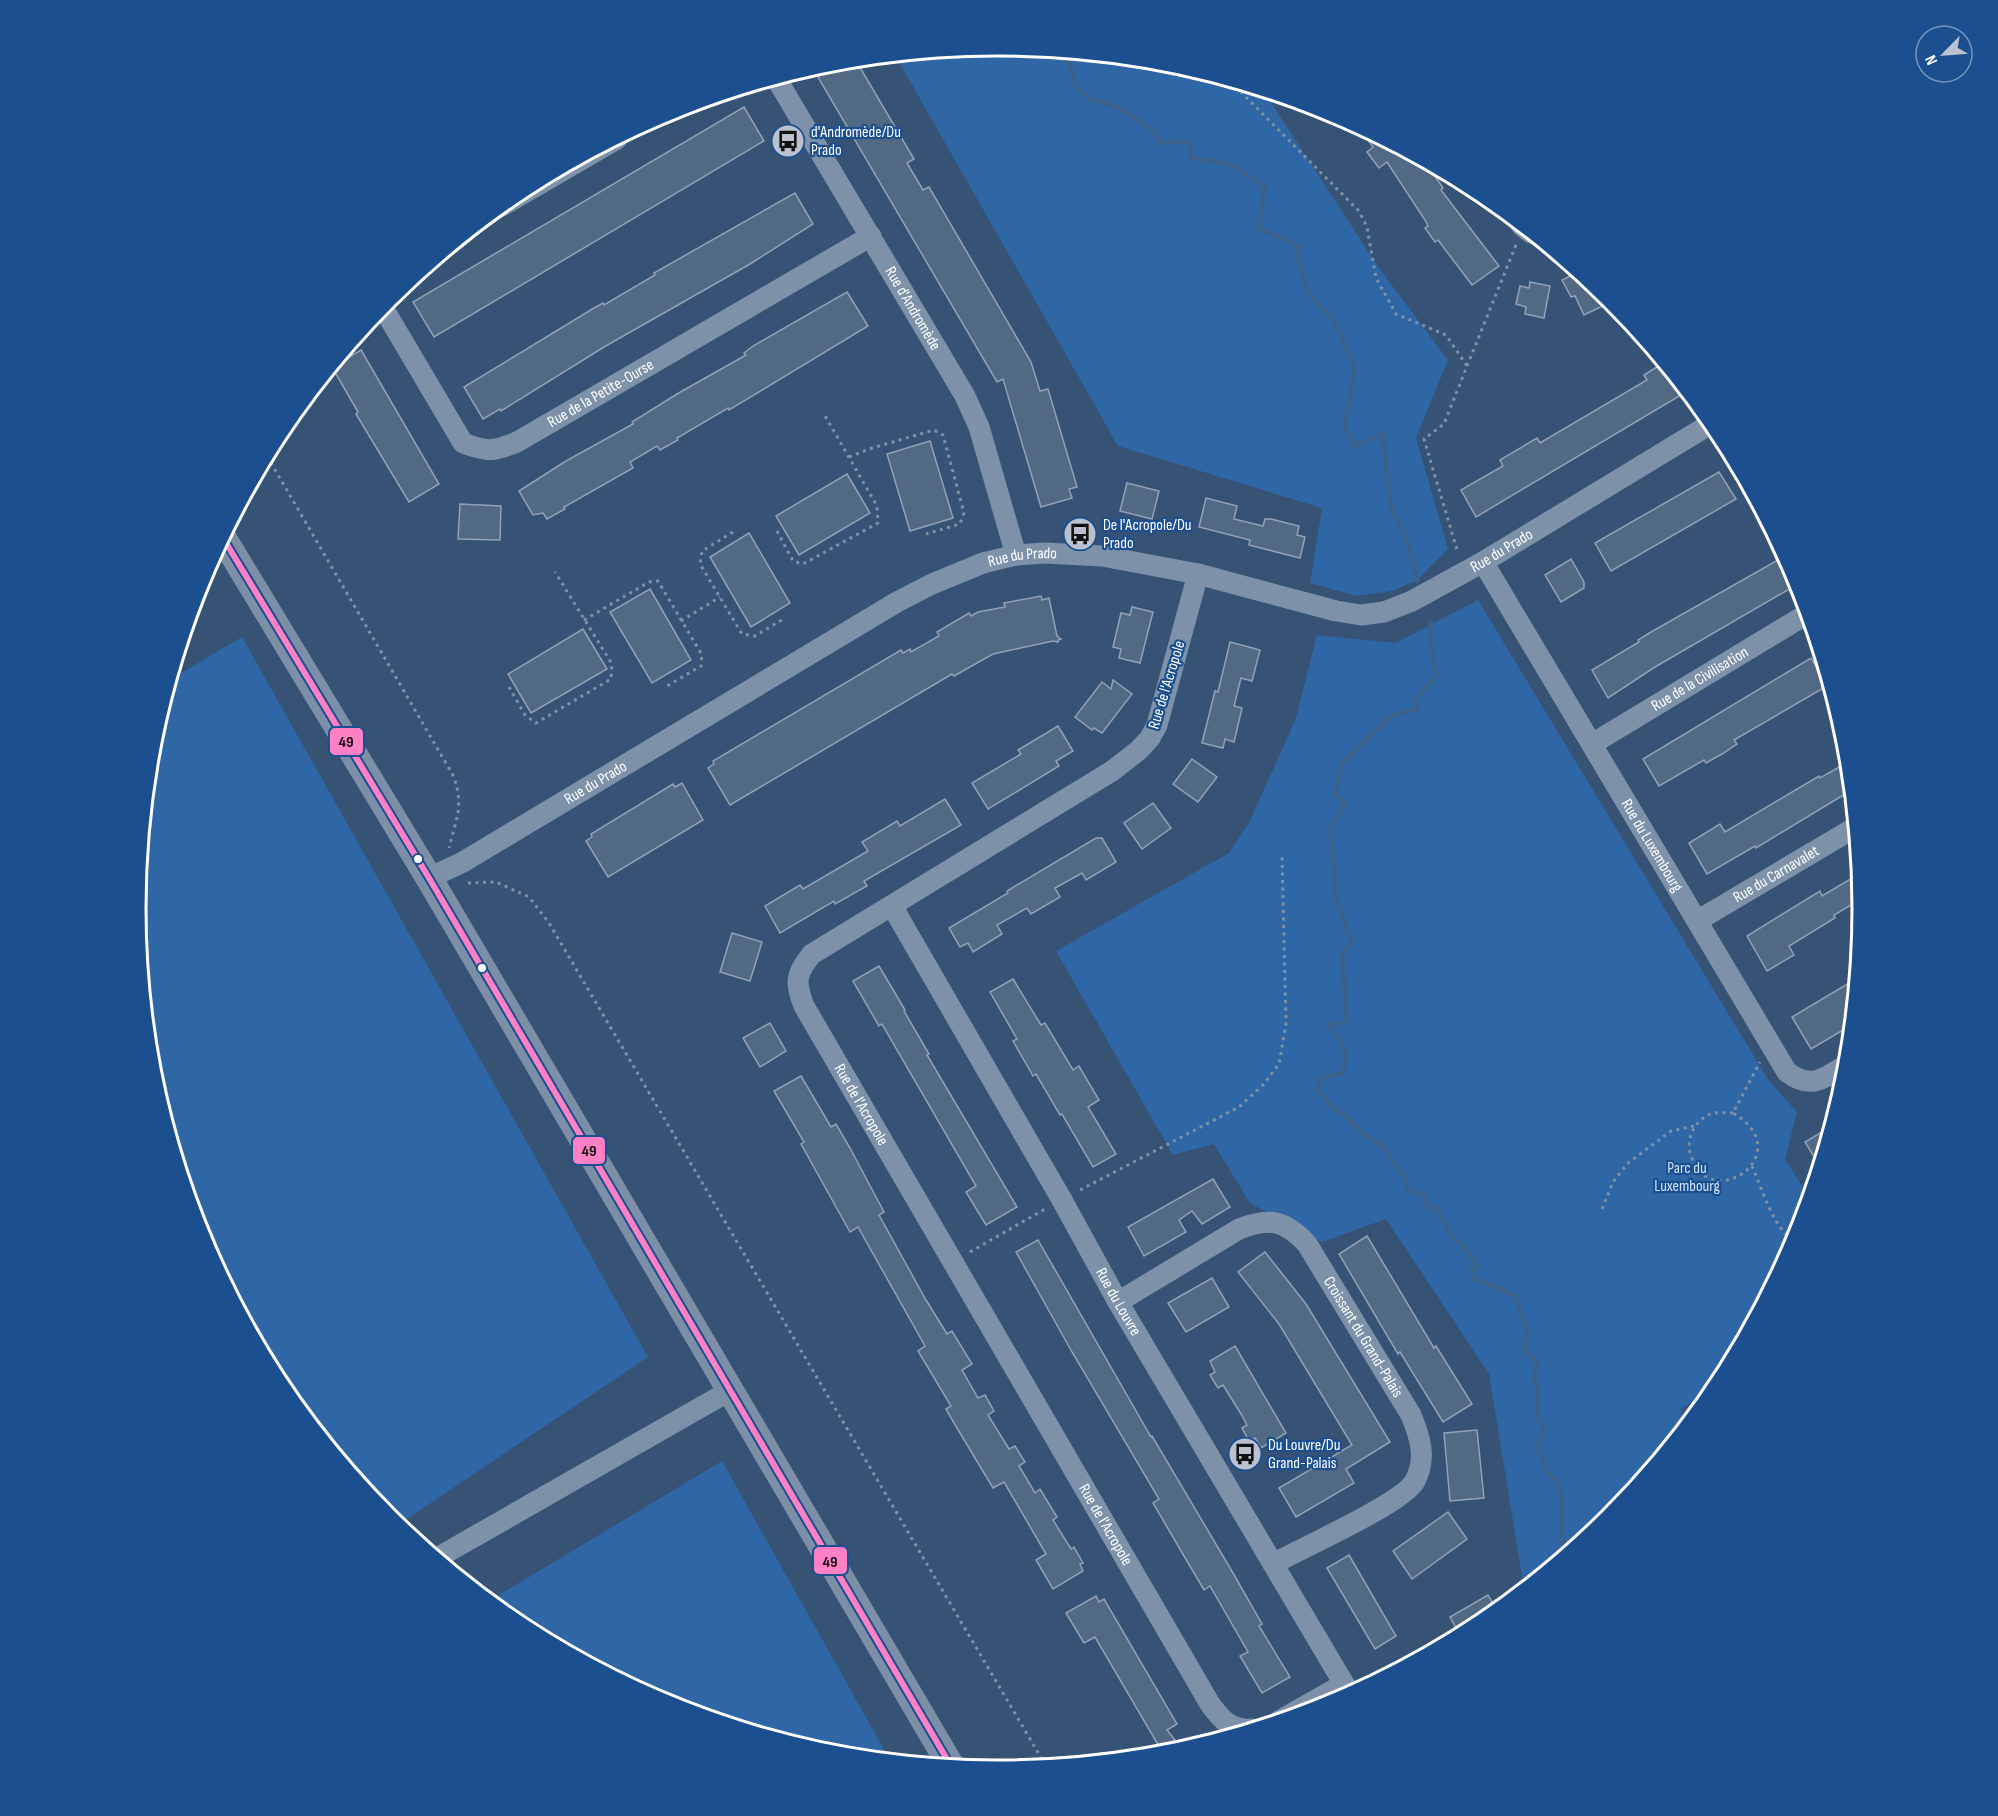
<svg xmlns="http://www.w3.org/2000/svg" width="1998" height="1816" font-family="'Sofia Sans Condensed',sans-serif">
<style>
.green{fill:#2f66a5}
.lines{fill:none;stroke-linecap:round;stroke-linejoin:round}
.stream{stroke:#3b618d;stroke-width:5}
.building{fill:#526984;stroke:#92a2b6;stroke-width:1.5}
.path{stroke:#7d92a8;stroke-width:3;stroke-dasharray:3 4.5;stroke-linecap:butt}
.minor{stroke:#7d92a8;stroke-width:21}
.major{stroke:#7d8ea7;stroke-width:27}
.bus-1-casing{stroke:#1b4f8f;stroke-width:10}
.bus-1{stroke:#ff80c5;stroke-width:6}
.bus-dot{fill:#fff;stroke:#1b4f8f;stroke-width:2}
.labels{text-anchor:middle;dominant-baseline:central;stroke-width:4.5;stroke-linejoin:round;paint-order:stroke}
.poi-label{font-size:16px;fill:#fff;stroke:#1b4f8f;text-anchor:start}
.street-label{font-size:16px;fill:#fff;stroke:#1b4f8f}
.park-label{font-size:16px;fill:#cfe3fa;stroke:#1b4f8f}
.rim{fill:none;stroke:#fff;stroke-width:3}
.line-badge{stroke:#1b4f8f;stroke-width:2}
.pale-badge-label{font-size:16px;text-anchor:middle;font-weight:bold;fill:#111}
</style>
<rect width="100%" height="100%" fill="#365274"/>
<g class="green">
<path d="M999,45L1168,62L1270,93L1266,95L1379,268L1448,360L1416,438L1448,549L1417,580L1392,591L1357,596L1310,583L1322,508L1118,446L895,55Z"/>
<path d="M1478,600L1769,1081L1797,1112L1785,1159L1809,1197L1796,1239L1717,1387L1681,1409L1682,1430L1645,1475L1637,1480L1638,1483L1609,1518L1524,1588L1489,1374L1386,1219L1322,1242L1250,1203L1214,1144L1173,1155L1056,951L1229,853L1249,823L1296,718L1317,635L1396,643Z"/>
<path d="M242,637L648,1357L398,1525L389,1518L281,1387L202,1238L153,1076L136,908L153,739L171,679Z"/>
<path d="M722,1461L890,1760L830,1754L668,1705L519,1625L489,1601Z"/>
</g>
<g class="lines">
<g class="stream">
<path d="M1057,51L1069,63L1077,87L1090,99L1117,107L1152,129L1161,143L1189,141L1192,158L1230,164L1265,187L1258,229L1288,240L1299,247L1298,258L1308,293L1333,319L1355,368L1345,427L1354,446L1383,434L1390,504L1411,551L1417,580"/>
<path d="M1431,623L1430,638L1436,675L1415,701L1417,709L1391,716L1341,764L1336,794L1345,805L1331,828L1336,900L1352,942L1342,953L1347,1020L1339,1024H1329C1341,1043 1351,1050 1342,1073L1320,1078L1318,1089L1332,1107L1346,1116L1365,1135L1386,1148L1390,1159L1403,1174L1409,1190L1425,1196L1428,1208H1437L1450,1234L1461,1244L1478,1266L1471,1270L1474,1279L1500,1288L1516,1297L1527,1331L1524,1350L1537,1361L1534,1381L1538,1390L1537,1411L1544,1430L1538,1447L1548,1473L1556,1481L1562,1495V1538L1564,1555"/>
</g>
</g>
<g class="building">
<path d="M855,59L914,159L907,163L923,190L929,187L1031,362L1040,391L1048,389L1077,487L1069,489L1072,498L1041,507L1003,379L997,382L812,67L831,62Z"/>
<path d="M744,107L764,141L434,337L413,302Z"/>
<path d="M1358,126L1426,163L1443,188L1441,190L1499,266L1472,285L1438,240L1435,242L1425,228L1428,226L1425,220L1387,162L1379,168L1367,152L1373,147Z"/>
<path d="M795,193L813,224L750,264L604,347L501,411L500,409L483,419L464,387L594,308L603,303L604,305L655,275L654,273Z"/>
<path d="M1578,272L1596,287L1605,305L1584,315L1575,296L1571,297L1562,280Z"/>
<path d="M1530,282L1550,286L1544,318L1525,314L1526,307L1516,304L1520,286L1529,288Z"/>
<path d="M847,292L868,326L729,410L728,408L677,438L678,440L660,450L657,446L630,462L633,468L564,507L565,509L547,519L543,513L533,515L519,491L566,461L633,424L632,422L677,394L746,355L744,353L753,346Z"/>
<path d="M361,350L439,484L409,502L356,414L358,412L332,367Z"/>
<path d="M1663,363L1686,392L1476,517L1461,490L1503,466L1500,460L1537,438L1540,443L1647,380L1644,375Z"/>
<path d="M930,441L953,518L910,531L887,454Z"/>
<path d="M1719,472L1736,499L1611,571L1595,543Z"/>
<path d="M847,474L870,513L799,555L776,516Z"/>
<path d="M1127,483L1159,491L1152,519L1120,511Z"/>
<path d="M1206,498L1237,506L1234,519L1263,526L1265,519H1271L1299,526L1297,535L1305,537L1300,558L1249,545L1250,540L1199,527Z"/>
<path d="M460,504L501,506L500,540L458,539Z"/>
<path d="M749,533L790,603L751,627L710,557Z"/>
<path d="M1785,556L1798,584L1655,667L1608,698L1592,670L1639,642L1638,640L1651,632Z"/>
<path d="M1571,559L1584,582V588L1561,602L1545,575Z"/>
<path d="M650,589L691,660L652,683L610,612Z"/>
<path d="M1041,596L1042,600L1049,598L1057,636L1061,639L1058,640V642L1053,641L993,654L954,676L952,674L730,805L708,768L714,764L713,761L901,650L903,653L910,649L911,652L939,636L937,632L969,613L971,616L978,612L1005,607L1004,603Z"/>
<path d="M1132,607L1153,612L1140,663L1119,658L1121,649L1113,647L1121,613L1130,615Z"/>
<path d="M583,629L607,669L531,713L508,674Z"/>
<path d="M1230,642L1260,650L1252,681L1241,678L1234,706L1242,708L1234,742L1225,739L1223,748L1202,743L1215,691L1218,692Z"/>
<path d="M1811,658L1827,686L1734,740L1737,744L1722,754L1706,763L1704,760L1659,786L1643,759Z"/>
<path d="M1113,680L1132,694L1102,733L1094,728L1092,730L1075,717L1102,682L1111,689Z"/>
<path d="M1058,726L1073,751L1056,761L1059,766L988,809L972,783L1021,754L1018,750Z"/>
<path d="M1192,759L1217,777L1198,802L1173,784Z"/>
<path d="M1848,762L1850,791L1756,848L1755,846L1707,874L1689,843L1720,824L1725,832L1819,776L1820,778Z"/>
<path d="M682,783L703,820L608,877L586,841L592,837L591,834L673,784L675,787Z"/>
<path d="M945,799L961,825L864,881L867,886L835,904L834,901L780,933L765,906L800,885L803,889L868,851L862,842L897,821L900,826Z"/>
<path d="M1153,803L1171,828L1142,849L1124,823Z"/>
<path d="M1096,838H1102L1116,862L1086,880L1082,873L1055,888L1060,897L1031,914L1027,908L997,925L1002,934L973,952L968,943L960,947L949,928L1008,893L1007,891Z"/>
<path d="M1859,874L1861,899L1834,915L1835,918L1789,946L1794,955L1767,971L1747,936L1820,891L1822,896Z"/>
<path d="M732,933L762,942L750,981L720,972Z"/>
<path d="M879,966L905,1010L904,1011L929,1054L927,1055L1017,1207L986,1225L966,1192L976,1186L882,1024L879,1026L853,981Z"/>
<path d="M1013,979L1041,1025L1045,1023L1073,1070L1079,1066L1099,1100L1088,1107L1116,1154L1093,1167L1062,1114L1060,1115L1036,1074L1033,1076L1013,1041L1017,1039L990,992Z"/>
<path d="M1849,983L1854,991L1850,1026L1811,1049L1792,1017Z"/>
<path d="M770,1023L786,1051L760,1067L743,1038Z"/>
<path d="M801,1076L831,1127L836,1124L850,1148L884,1212L879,1215L926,1300L947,1334L952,1331L972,1364L962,1370L978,1398L985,1395L994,1411L988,1415L1009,1449L1015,1446L1025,1462L1019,1466L1035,1493L1040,1489L1057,1517L1053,1520L1071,1549L1074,1547L1083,1563L1080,1564L1083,1571L1053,1589L1036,1560L1046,1554L1004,1482L993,1488L954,1423L946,1409L951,1406L918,1351L925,1346L858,1227L850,1232L801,1144L804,1142L774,1091Z"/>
<path d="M1830,1127L1824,1148L1819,1165L1805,1142Z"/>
<path d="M1213,1179L1230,1207L1202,1224L1192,1211L1179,1220L1186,1232L1144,1256L1128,1227Z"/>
<path d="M1367,1236L1434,1348L1436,1346L1472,1404L1443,1422L1400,1352L1398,1354L1339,1254Z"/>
<path d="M1038,1240L1151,1437L1152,1436L1233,1573L1262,1624L1259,1626L1290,1677L1262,1693L1240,1656L1248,1652L1210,1586L1204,1590L1184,1556L1153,1503L1159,1499L1072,1352L1016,1252Z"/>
<path d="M1265,1252L1306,1304L1390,1442L1346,1469L1354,1483L1296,1517L1279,1488L1352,1445L1279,1324L1238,1272Z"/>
<path d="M1212,1278L1229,1307L1186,1332L1168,1303Z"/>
<path d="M1235,1346L1286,1433L1261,1448L1255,1438L1249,1441L1242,1428L1247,1425L1241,1414L1223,1385L1218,1388L1210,1375L1215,1372L1210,1361Z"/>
<path d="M1477,1430L1484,1498L1450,1501L1444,1433Z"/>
<path d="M1448,1512L1467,1539L1412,1579L1393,1551Z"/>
<path d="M1349,1555L1396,1636L1375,1649L1327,1568Z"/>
<path d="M1488,1595L1497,1611L1478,1626L1460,1635L1450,1617Z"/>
<path d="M1096,1596L1099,1602L1104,1599L1177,1724L1167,1730L1183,1750L1164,1755L1095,1637L1084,1643L1066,1613Z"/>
</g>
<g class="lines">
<g class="path">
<path d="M1230,81L1359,211L1367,227L1376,278L1396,314L1446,335L1467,366L1444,424L1424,439L1458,553"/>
<path d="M1467,366L1516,245"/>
<path d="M267,456L454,777C464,809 456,818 449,848"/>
<path d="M849,457L872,448L934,430L943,435L964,513L960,524L926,534"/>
<path d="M777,531L793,561L803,564L878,523L877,506L824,414"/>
<path d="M733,532L702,551L700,564L742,634L755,636L785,618"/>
<path d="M584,620L649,582L658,581L702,655L701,666L667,686"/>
<path d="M681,621L720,597"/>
<path d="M509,687L525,715L536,723L611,679L612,664L555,572"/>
<path d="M468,883L496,882L529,897L549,923L1046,1766"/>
<path d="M1733,1113C1726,1113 1716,1112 1710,1114C1694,1122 1685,1139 1691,1156C1712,1216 1800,1152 1733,1113L1760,1062"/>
<path d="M1752,1166C1763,1191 1772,1225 1794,1242"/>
<path d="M1080,1190L1239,1107L1264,1084L1279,1064L1286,1024L1282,856"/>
<path d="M1602,1209L1613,1182L1628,1163L1671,1131L1694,1126"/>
<path d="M970,1252L1045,1209"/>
</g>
<g class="minor">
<path id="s1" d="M776,78L965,396L979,427L1016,555"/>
<path d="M500,207L617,139"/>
<path d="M1521,225L1531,233"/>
<path id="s2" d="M382,306L463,443C487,452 493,452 517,442L871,236"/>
<path id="s3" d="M1483,562L1787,1072C1811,1090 1823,1079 1846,1065"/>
<path id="s4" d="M1198,574L1157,725L1150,738L1139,750L1112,771L812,954C795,974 795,983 804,1006L1210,1704C1221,1719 1231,1731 1252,1729"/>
<path id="s5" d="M1592,744L1807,614"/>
<path id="s6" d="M429,878L463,862L897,602L932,584L983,563L1016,555L1045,553L1102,556L1198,574L1336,611L1361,615L1384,612L1412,601L1483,562L1712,423"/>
<path id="s7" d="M892,906L1062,1200L1118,1302L1350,1694"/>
<path id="s8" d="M1697,921L1854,828"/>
<path id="s9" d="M1118,1302L1239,1229C1269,1217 1285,1220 1307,1244L1411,1415C1420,1437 1427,1458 1415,1481C1402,1504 1301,1548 1273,1564"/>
<path d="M437,1558L731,1390"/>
<path d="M1279,1721L1344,1684"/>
</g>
<path class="major" d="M223,538L429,878L951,1766"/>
<g class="bus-1-casing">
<path id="bus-1" d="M223,538L429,878L951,1766"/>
</g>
<use href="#bus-1" class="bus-1"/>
</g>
<defs>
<g id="bus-disc" transform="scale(1.725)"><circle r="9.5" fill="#b9c2ce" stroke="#1b4f8f"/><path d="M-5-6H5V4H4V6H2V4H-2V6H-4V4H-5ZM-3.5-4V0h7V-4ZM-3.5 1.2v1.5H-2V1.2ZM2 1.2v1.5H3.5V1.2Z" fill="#111"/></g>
</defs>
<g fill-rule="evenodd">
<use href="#bus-disc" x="788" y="141"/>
<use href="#bus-disc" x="1080" y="534"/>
<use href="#bus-disc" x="1245" y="1454"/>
</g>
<g class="bus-dot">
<circle cx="418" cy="859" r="5"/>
<circle cx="482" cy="968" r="5"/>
</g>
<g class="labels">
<g class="poi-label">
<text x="811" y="132">d'Andromède/Du<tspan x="811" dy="18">Prado</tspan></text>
<text x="1103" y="525">De l'Acropole/Du<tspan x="1103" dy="18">Prado</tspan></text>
<text x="1268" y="1445">Du Louvre/Du<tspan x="1268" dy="18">Grand-Palais</tspan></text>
</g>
<g class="street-label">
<text stroke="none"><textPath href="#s1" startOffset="268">Rue d'Andromède</textPath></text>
<text stroke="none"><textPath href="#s2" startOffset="312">Rue de la Petite-Ourse</textPath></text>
<text stroke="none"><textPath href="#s6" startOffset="1180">Rue du Prado</textPath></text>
<text stroke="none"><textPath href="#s6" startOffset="678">Rue du Prado</textPath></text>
<text stroke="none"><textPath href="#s5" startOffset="126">Rue de la Civilisation</textPath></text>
<text transform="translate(1167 685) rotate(-73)">Rue de l'Acropole</text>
<text stroke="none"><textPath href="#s6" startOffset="192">Rue du Prado</textPath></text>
<text stroke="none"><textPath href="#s3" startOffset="330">Rue du Luxembourg</textPath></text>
<text stroke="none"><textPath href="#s8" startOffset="92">Rue du Carnavalet</textPath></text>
<text stroke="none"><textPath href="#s4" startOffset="744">Rue de l'Acropole</textPath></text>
<text stroke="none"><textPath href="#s7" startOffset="456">Rue du Louvre</textPath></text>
<text stroke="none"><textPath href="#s9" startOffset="326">Croissant du Grand-Palais</textPath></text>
<text stroke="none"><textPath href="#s4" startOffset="1230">Rue de l'Acropole</textPath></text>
</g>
<g class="park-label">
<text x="1687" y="1168">Parc du<tspan x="1687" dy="18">Luxembourg</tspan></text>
</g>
</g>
<path d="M0 0H1998V1816H0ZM998 56H1000A852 852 0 0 1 1852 908V908A852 852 0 0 1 1000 1760H998A852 852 0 0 1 146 908V908A852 852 0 0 1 998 56Z" fill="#1b4f8f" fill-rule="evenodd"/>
<path class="rim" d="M998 56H1000A852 852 0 0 1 1852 908V908A852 852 0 0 1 1000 1760H998A852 852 0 0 1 146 908V908A852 852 0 0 1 998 56Z"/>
<g class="line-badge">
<rect x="329" y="727" width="35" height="29" rx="6" fill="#ff80c5"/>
<rect x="572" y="1136" width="34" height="29" rx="6" fill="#ff80c5"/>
<rect x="813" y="1546" width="35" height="29" rx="6" fill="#ff80c5"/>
</g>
<g class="pale-badge-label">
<text x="346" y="747">49</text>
<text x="589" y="1156">49</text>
<text x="830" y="1567">49</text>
</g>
<g transform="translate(1944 54) rotate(245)"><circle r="28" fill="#1b4f8f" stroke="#7695bc" stroke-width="1.5"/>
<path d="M0-4.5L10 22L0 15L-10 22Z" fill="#b9c2ce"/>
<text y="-9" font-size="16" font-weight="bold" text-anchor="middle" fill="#ffffff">N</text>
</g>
</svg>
